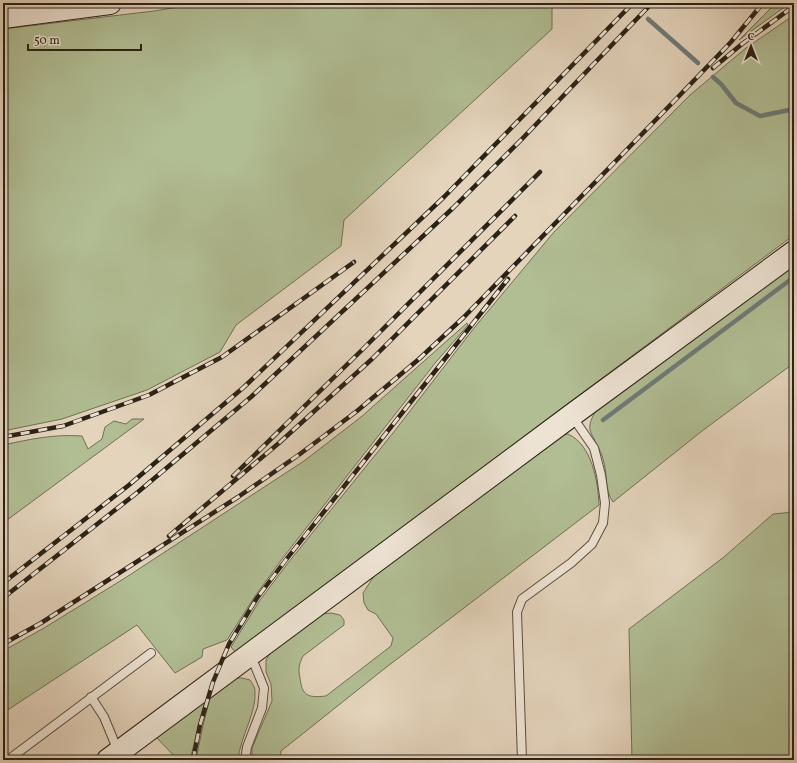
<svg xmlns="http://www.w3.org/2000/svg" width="797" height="763" font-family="Vollkorn,serif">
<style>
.green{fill:#b1bd93;stroke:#6e7055}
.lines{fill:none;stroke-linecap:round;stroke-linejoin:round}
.stream{stroke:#6d7b79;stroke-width:4.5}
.lane-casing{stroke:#594e40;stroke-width:10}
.secondary-casing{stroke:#2b2217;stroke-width:24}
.lane{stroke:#ede3d3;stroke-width:8}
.secondary{stroke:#ede3d3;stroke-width:22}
.rail-casing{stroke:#2b2217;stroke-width:4.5}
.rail{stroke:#ede3d3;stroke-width:3;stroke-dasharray:9;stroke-linecap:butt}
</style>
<rect width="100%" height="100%" fill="#e4d4bc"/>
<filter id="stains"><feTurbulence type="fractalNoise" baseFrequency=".005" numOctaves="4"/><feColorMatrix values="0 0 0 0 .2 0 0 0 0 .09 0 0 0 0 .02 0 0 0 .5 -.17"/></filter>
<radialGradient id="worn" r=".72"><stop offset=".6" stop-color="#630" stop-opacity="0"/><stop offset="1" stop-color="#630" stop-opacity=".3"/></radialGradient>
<g class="green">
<path d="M203,3H554L552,6V29L344,220L341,246L236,325L220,352L147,390L62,419L3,431V29L154,11Z"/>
<path d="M776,3H790L739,40Z"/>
<path d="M794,15V235L235,652L231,647L260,600L288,563L393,433L474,328L554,232L690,95L746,48Z"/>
<path d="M794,264V363L702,431L613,502C604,490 608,473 603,459C601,450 592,437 590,430C589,423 592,418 595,412Z"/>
<path d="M467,323L468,325L436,362L282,559L255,596L227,640L203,649L202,657L175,673L137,625L3,713V651L44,628L125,578L304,461L361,417Z"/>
<path d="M132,419H144L3,523V445C31,439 54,434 82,436L88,449L102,439L105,427L114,421L126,424Z"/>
<path d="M568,434C592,445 598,481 599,505L384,669L281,751L280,760H252V748L272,701L271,684L266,672V660L272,649L322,614L331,613L340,615L344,620V625L303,656C299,664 298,669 300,678C302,696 308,698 326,696L391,646L393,638L376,614L368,610L364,603L363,593L374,576L560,435Z"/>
<path d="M794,512V760H632L629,629L724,557L773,514Z"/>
<path d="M235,678H242L250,680C252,683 255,687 255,691C257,712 240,737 238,760H196L203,725L211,695Z"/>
<path d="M205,699L190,760H178L156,737Z"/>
</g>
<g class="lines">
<g class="stream">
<path d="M648,19L698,63"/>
<path d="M713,77L721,84L736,103L760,116L794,109"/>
<path d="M603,420L794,277"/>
</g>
<g class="lane-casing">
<g id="lane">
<path d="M91,697L104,717L118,751"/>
<path d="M8,760L151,653"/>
<path d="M245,760L247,747L262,708L264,688L251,656"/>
<path d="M522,760L517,612L522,599L571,563L592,544L603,523L605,503L601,475L594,448L572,416"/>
</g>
</g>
<g class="secondary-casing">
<g id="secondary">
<path d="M3,17L110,3"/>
<path d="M108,760L572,415L794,252"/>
</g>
</g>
<use href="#lane" class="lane"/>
<use href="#secondary" class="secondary"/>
<g class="rail-casing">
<g id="rail">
<path d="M713,68L742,44L794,6"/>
<path d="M3,437L63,426L149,395L222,357L354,262"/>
<path d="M233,476L363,349L540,172"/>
<path d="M169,536L279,443L372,359L515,216"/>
<path d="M3,583L129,485L244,387L444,197L633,3"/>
<path d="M3,598L138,492L251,397L453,208L521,140L652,3"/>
<path d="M3,644L41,623L238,497L300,454L357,411L419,359L464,317L680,95L731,42L763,3"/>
<path d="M193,760L200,725L213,682L229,644L257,598L285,561L508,279"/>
</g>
</g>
<use href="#rail" class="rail"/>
</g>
<rect width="797" height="763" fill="none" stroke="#e4d4bc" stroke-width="16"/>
<rect x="4" y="4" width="789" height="755" fill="none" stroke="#2b2217" stroke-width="2"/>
<rect x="8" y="8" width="781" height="747" fill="none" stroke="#2b2217"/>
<g transform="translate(751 46)" stroke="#ede3d3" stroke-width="3" paint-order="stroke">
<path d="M0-3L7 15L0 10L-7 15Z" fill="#2b2217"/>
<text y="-6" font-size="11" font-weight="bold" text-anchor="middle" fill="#2b2217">С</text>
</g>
<path d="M28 44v6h113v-6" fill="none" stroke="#2b2217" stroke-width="2"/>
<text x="34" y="44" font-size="12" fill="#2b2217" stroke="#ede3d3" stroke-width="3" paint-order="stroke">50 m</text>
<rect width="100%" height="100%" filter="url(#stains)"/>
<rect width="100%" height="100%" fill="url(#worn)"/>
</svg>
